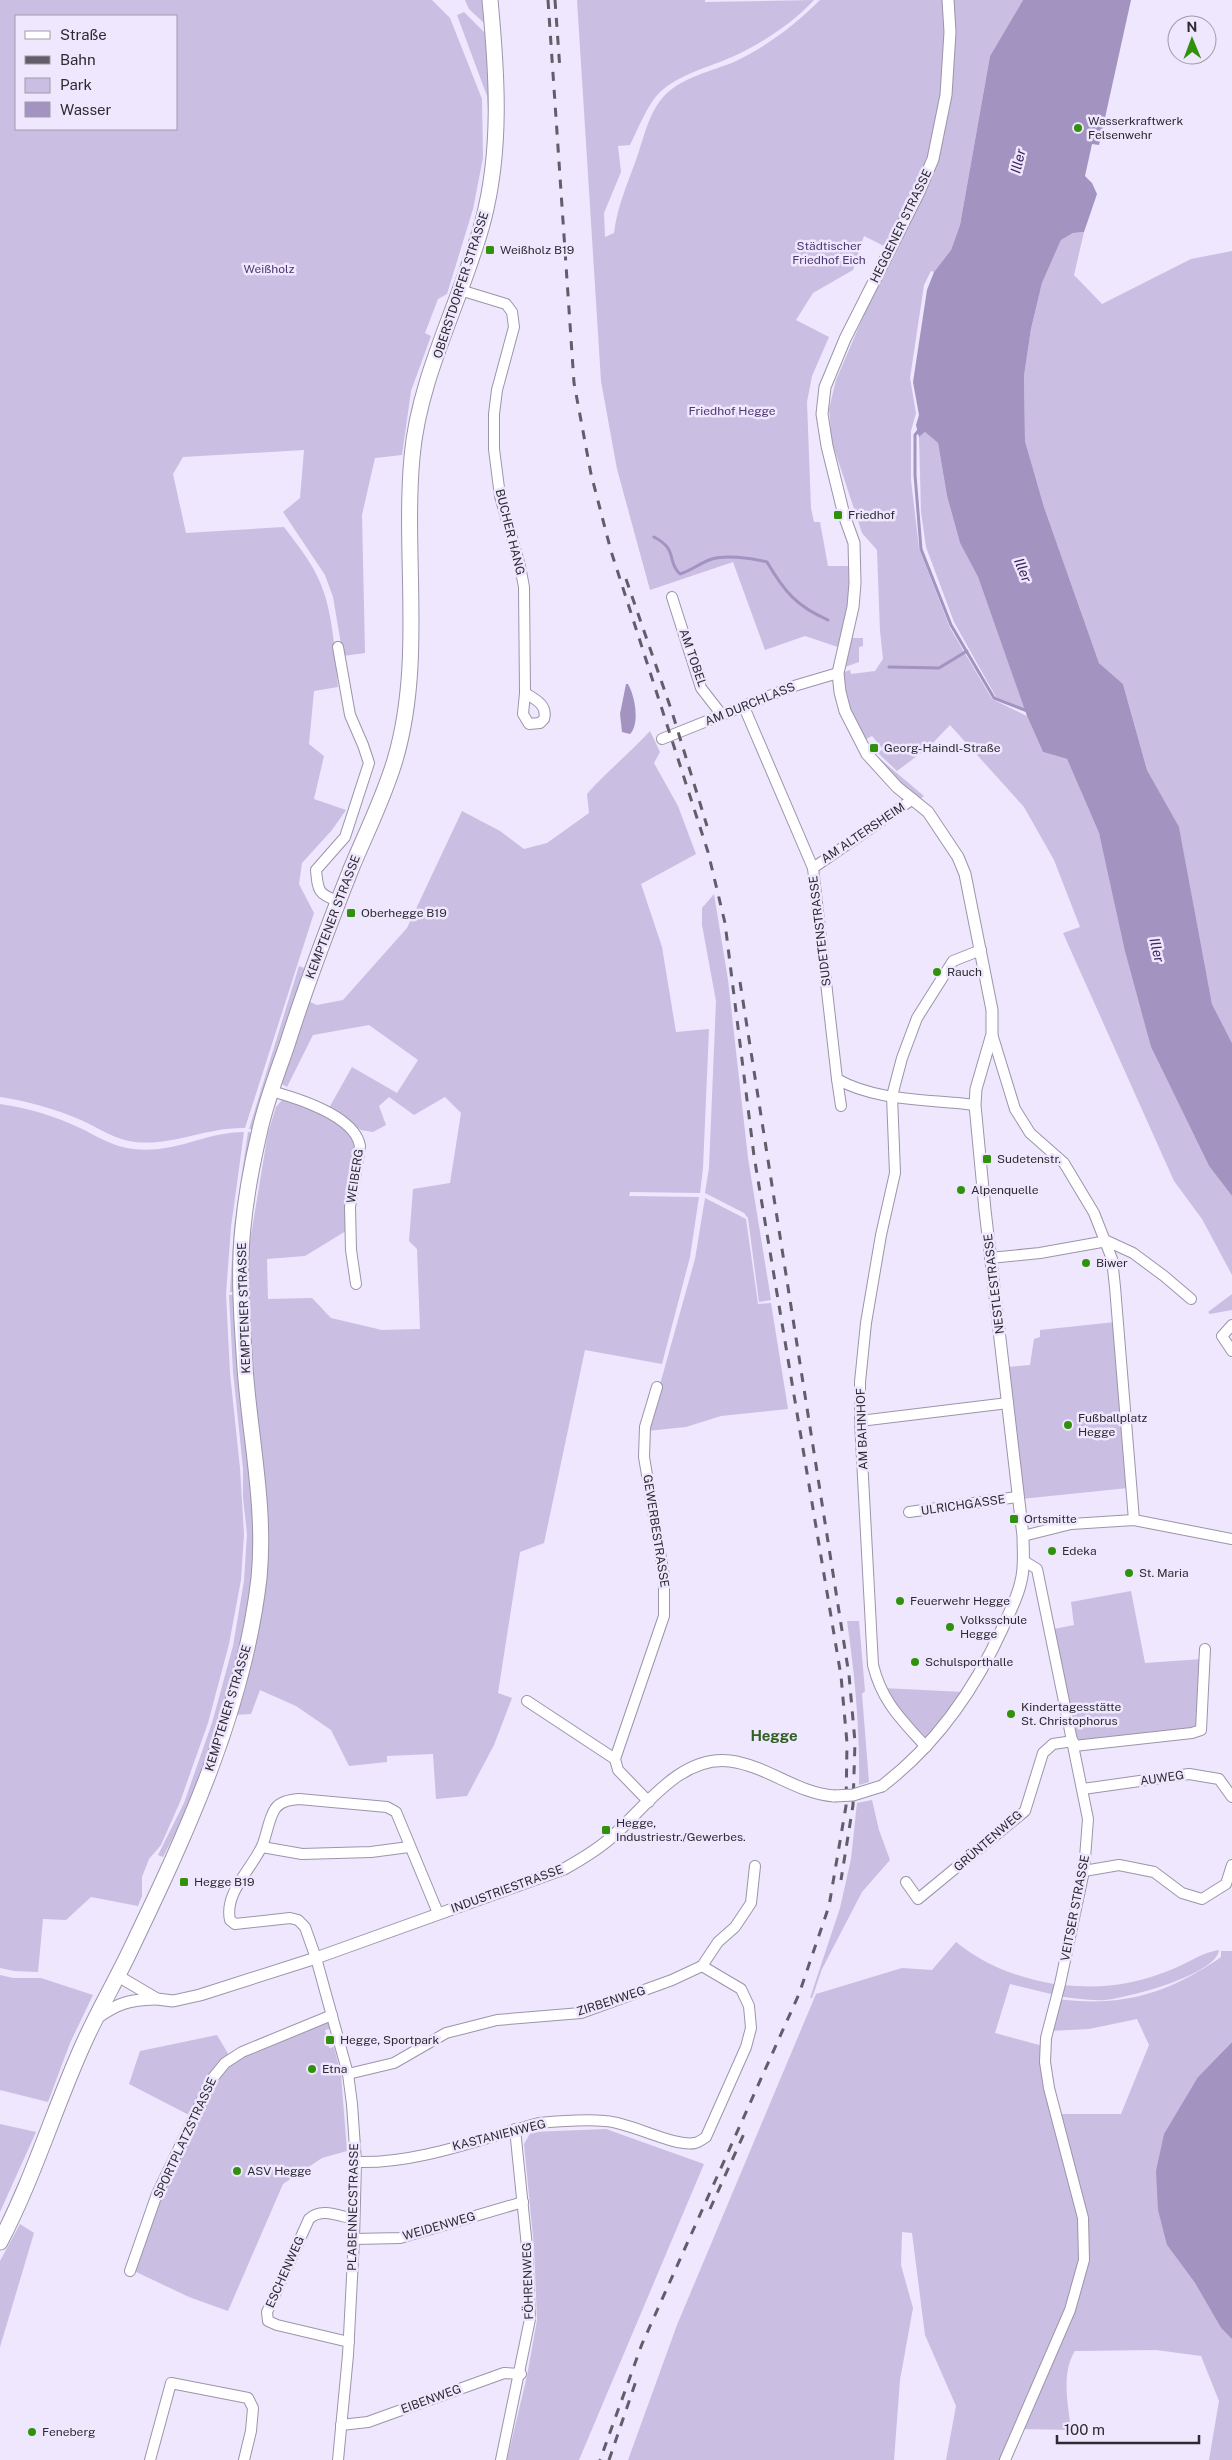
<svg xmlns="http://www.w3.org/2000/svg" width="1232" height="2460" font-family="'Public Sans',sans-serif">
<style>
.green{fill:#cabee3;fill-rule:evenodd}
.water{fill:#a293c1}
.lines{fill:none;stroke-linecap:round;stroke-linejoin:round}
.stream{stroke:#a293c1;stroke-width:3}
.minor-casing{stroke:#9c95aa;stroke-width:12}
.tertiary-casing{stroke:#9c95aa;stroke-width:13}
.primary-casing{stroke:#9c95aa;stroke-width:17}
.minor{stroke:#fff;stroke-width:10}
.tertiary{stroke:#fff;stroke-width:11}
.primary{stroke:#fff;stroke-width:15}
.rail{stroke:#615d69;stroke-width:3;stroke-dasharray:9 9;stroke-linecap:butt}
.tertiary-bridge-casing{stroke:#9c95aa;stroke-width:13;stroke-linecap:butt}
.tertiary-bridge{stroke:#fff;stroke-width:11}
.poi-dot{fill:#31910d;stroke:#eee7fd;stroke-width:2}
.labels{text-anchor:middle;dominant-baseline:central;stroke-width:5;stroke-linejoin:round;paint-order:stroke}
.poi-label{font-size:12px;fill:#2d2a32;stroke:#eee7fd;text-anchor:start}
.street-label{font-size:12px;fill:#2d2a32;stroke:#eee7fd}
.park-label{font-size:12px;fill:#4e3772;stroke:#eee7fd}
.water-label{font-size:14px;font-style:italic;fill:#3b235c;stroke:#eee7fd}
.quarter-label{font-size:15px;font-weight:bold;fill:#315e25;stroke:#eee7fd}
</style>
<rect width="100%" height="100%" fill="#eee7fd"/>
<g class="green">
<path d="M0,0H432L450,18L482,99L483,158L473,209L447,294L438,299L425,333L431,336L411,391L402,455L375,458L362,515L365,653L343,656L333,597L325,575L283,512L300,498L304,450L183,457L173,474L186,533L284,527C296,543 310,560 318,578C333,608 335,654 338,687L314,691L309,744L324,756L314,799L346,810L332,830L302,863L299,884L314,913L245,1128C207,1127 173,1146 135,1142C115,1140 99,1128 81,1120C55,1109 28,1101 0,1097ZM16,16H176V129H16Z"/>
<path d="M465,0H484L485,24L469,9Z"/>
<path d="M577,0H705V2L814,0C792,24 762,43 732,57C709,67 680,74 660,92C647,105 638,129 630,145L618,146L621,172L604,213L605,237L614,233C617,207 627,185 636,160C644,138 648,113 665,95C683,77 712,71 734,62C766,47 795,25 820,0H1023L990,56L960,225L951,250L934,272L931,271L924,285L910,378L916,413L911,431V480L919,548L950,628L992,699L1027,716L1043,752L1067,759L1099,833L1151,1047L1209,1166L1232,1196V1275L1202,1219L1174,1181L1063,933L1080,927L1054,860L1024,807L950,725L929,747L897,771L878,753L883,749L872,736L864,740L848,711L842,673L850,670L851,674L875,671L883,659L880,631L877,550L862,533L832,442L829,409L836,380L892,250L864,236L853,270L813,293L796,320L829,337L812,376L807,402L811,508L814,522H820L828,566H850L849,605L838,647L805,636L765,650L733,562L650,590L617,469L601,381Z"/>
<path d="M464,12L486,34L491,85L489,125L487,96L457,15Z"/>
<path d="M1084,232L1074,275L1102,304L1191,259L1232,251V1043L1212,1004L1179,828L1147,770L1123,684L1099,663L1044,507L1025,441L1024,376L1031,329L1042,283L1061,240L1073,233Z"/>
<path d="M925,432L938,443L947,496L960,543L978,577L1025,709L996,697L954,622L926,547L921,512L919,437Z"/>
<path d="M851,638H863V646L859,647V662L842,668Z"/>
<path d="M650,731L660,752L654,763L678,806L696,854L641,884L662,947L676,1032L709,1029L703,1168L700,1193L630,1192L629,1196L699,1197L690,1257L662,1364L585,1350L544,1543L520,1552L498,1693L512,1698L494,1745L467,1796L436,1799L433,1754L387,1756V1762L349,1766L331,1730L296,1706L260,1690L251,1714L232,1715L256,1625L247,1259L268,1133L276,1107L282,1100C311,1106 334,1120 356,1139L346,1231L305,1256L267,1259L268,1299L312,1298L331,1318L382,1330L420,1329L417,1249L409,1241L413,1189L450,1183L461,1113L445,1097L414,1115L389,1097L379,1106L386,1125L373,1132L361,1130L329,1108L352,1067L397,1093L418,1060L369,1025L313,1035L287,1087L282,1084L310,1002L317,1005L343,1000L407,928L462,811L500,831L524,849L547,843L589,813L587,794C607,771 630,753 650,731Z"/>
<path d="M879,758L924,796L920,799L900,785L876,759Z"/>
<path d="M714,894L728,980L748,1158L771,1300L759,1302L748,1218L744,1213L705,1193L709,1168L716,1001L702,925V908Z"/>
<path d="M299,966L304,968L254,1129H249Z"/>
<path d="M0,1104C28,1108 55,1116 80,1128C97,1136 113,1147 133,1149C176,1154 205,1132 244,1132L231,1227L226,1294L230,1373L240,1468L244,1534L241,1580L229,1644L208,1723L180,1802L161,1845L149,1859L142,1877V1896L138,1906L91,1897L66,1920L43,1919L38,1972L14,1971L0,1968Z"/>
<path d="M248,1132L254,1133L235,1292H230L234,1227Z"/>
<path d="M705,1198L746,1219L758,1304L771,1303L788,1409L721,1416L686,1427L647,1431L695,1259Z"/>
<path d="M1232,1294V1310L1210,1314L1208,1312Z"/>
<path d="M229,1295H236L254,1500L255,1542L252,1578L240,1644L218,1726L189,1807L163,1857L158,1855L184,1803L212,1723L233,1646L244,1581L247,1534L243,1497V1468L233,1372Z"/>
<path d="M1115,1322L1128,1488L1021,1499L1008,1367L1030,1365L1034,1339L1040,1337V1330Z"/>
<path d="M1131,1591L1145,1663L1202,1659L1198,1728L1078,1743L1054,1629L1074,1625L1071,1602Z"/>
<path d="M847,1621H859L865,1691L862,1694L869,1782L859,1785C860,1730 855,1676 847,1621Z"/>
<path d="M883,1688L963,1692L925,1742Z"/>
<path d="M872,1800L879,1830L890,1860L862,1892L822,1969L812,1998H810L840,1908L851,1859L857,1803Z"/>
<path d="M956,1942C989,1968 1017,1977 1058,1985L1055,1995L1010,1984L995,2033L1043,2046L1079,2218L1080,2260L1067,2310L1001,2460H946L956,2406L925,2335L912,2233L902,2232L901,2265L913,2308L900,2380L894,2460H628L677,2325L816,1994L902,1968L932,1970Z"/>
<path d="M1219,1950C1216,1975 1127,1998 1105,2000C1090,2001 1073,1998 1058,1996L1061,1985C1104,1989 1133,1985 1173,1969C1188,1963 1203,1952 1219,1950Z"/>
<path d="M1221,1951H1232V2042L1198,2077L1167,2245L1195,2283L1221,2328L1232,2339V2460H1209L1219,2401L1201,2356L1156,2350L1075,2351C1061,2373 1068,2404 1071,2430L1021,2429L1087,2260L1059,2114H1121L1149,2045L1137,2019L1089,2029L1050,2031L1057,1999C1121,2007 1164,1995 1217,1960L1221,1957Z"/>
<path d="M0,1975L13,1978H41L93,1995L70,2043L48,2102L0,2090Z"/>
<path d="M328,2020L330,2029L325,2030L329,2048L334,2047L341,2075L347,2151L322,2158L283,2184L228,2311L189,2297L132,2270L160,2195L213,2080L242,2054Z"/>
<path d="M217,2035L230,2057L191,2116L129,2084L140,2051Z"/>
<path d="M0,2124L36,2132L0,2212Z"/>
<path d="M606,2129L704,2164L579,2460H507L527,2376L537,2320L534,2247L524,2144L531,2132Z"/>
<path d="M20,2224L34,2233L0,2347V2261Z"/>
</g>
<g class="water">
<path d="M1023,0H1131L1099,145L1092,144L1085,176L1092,183L1097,194L1084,232L1073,233L1061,240L1042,283L1031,329L1024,376L1025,441L1044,507L1099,663L1123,684L1147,770L1179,827L1212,1004L1232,1043V1196L1209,1166L1151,1047L1125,951L1099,833L1067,759L1043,752L1027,716L978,577L960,543L947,496L938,443L925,432L919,437L916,425L919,415L913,382L927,290L934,272L951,250L960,225L990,56Z"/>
<path d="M626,684H628C635,696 640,724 630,734L622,732L620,714Z"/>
<path d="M1232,2042V2339L1221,2328L1195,2283L1167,2245L1158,2210L1156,2171L1164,2134L1198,2077Z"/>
</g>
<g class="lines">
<g class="stream">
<path d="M919,430L915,435V475L921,549L951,625L994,698L1030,712"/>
<path d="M654,537C679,550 666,561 680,574C692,570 699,564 709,560C723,554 752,558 767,562C784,591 796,606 828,620"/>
<path d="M889,667L939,668L967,651"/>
</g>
<g class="minor-casing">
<g id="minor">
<path d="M460,290L506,304L512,312L514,327L497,390L494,414V449L500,496L520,566L524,587L525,693L523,714L529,724L540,723L544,719C548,705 535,699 525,693"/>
<path d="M672,597L701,688L722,715"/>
<path d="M338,647L350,715L363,745L369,763L345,837L316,870C318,891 318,894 338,901"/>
<path d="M744,707L813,868L837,1079C877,1102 931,1099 975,1105"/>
<path d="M662,739L794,686L838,673"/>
<path d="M813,868L913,799"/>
<path d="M992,1034L1015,1109L1030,1133L1064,1163L1094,1213L1112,1259L1115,1287L1134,1520"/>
<path d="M837,1079L841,1106"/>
<path d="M271,1091C297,1098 355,1116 360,1146L350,1207L351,1250L356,1284"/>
<path d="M990,1258L1040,1253L1107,1241L1133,1253L1164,1276L1191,1299"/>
<path d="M1232,1325L1222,1336L1232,1351"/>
<path d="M860,1421L1008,1403"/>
<path d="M909,1512L1017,1497"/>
<path d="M1023,1536L1071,1524L1134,1520L1232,1539"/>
<path d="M527,1701L615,1759"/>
<path d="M1074,1746L1192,1733L1201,1730L1205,1649"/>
<path d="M926,1747C902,1720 882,1702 873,1665L860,1421V1382L866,1323L881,1235L895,1173L892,1096L902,1058L917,1018L953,961L981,950"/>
<path d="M1083,1789L1189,1774L1219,1779L1232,1797"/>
<path d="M649,1802L618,1770L615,1759L664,1616V1576L644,1457L645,1427L657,1387"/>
<path d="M262,1847L302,1854L371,1852L409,1847"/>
<path d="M1084,1871L1119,1865L1154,1872L1182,1893L1202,1899L1226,1884L1232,1865"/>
<path d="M906,1882L918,1899L1025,1811L1043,1753L1053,1744L1073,1741"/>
<path d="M348,2074L394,2063L446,2033L497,2020L581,2013L672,1980L702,1966L718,1942L735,1927L751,1903L755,1866"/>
<path d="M356,2162C417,2164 480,2139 539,2123C560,2121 583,2119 605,2121C630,2122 673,2147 695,2143C699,2142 703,2139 706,2137L746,2047L751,2028L749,2006L741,1989L702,1966"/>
<path d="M354,2239L400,2238L523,2202"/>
<path d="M130,2271L157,2194L212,2079L225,2063L242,2052L332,2015"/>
<path d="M349,2342L277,2325L268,2321L267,2312L309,2219C321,2207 339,2216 354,2219"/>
<path d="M341,2425L368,2422L504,2373L521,2374"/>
<path d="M150,2460L171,2383L248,2398L253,2408L251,2431L244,2460"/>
<path d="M338,2460L348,2355L354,2239L356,2162L352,2104L348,2074L316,1958L305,1927L298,1920L290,1918L235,1924L230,1920C224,1893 251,1870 262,1846C267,1835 268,1820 275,1809C280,1801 290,1800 299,1799L387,1807L396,1812L438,1913"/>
<path d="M501,2460L530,2319L527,2247L515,2129"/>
<path d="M1005,2460L1070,2310L1084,2260L1083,2218L1049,2088L1045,2062L1046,2038L1060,1984L1084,1871L1088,1819L1037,1569L1024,1561"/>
</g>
</g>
<g class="tertiary-casing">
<g id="tertiary">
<path d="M882,1786C936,1745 975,1689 1003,1627C1009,1613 1018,1597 1021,1581C1025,1566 1023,1551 1023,1536L985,1210L975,1105L976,1089L992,1034V1010L965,874L958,857L928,812L897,787L867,754L845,711L840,692L838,673L853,607L855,583L854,543L844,515L827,446L822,414L825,387L845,339L919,192L933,159L946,95L950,32L948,0"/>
<path d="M118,1976L157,1999L173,2001L200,1995L316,1958L564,1869C582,1859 599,1849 614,1835C646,1806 681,1755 730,1761C768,1766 796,1793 834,1796"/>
<path d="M97,2018C118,2003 129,2000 155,1999"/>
</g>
</g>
<g class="primary-casing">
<path id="primary" d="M0,2242C33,2179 53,2112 82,2047C96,2015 114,1984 129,1953C186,1834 244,1710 259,1578C266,1508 250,1437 245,1368C242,1322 238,1273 243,1227C246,1196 252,1164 259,1134C265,1104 277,1074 287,1045C306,985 328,927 351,869C366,833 384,797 395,760C424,662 403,557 412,457C419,375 462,300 483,221C502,149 497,74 490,0"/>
</g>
<use href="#minor" class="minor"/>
<use href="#tertiary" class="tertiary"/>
<use href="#primary" class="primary"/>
<g class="rail">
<path d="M548,0L574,383L591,474L611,551L708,852L725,923L754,1156L841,1676L847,1743L846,1806L829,1906L799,1994L642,2344L600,2460"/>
<path d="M555,0L560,70"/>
<path d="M626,579L672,712L707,826"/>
<path d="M740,982L849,1675L855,1742L853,1805L841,1880"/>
<path d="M710,2209L747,2127"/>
<path d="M609,2460L636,2381"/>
</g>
<g class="tertiary-bridge-casing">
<path id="tertiary-bridge" d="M834,1796L853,1795L882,1786"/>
</g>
<use href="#tertiary-bridge" class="tertiary-bridge"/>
</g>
<g class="poi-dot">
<circle cx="1078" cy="128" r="5"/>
<rect x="485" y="245" width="10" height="10" rx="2.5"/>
<rect x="833" y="510" width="10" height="10" rx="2.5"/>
<rect x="869" y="743" width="10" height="10" rx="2.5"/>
<rect x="346" y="908" width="10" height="10" rx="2.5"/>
<circle cx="937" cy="972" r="5"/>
<rect x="982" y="1154" width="10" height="10" rx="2.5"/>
<circle cx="961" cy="1190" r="5"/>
<circle cx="1086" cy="1263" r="5"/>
<circle cx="1068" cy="1425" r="5"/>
<rect x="1009" y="1514" width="10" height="10" rx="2.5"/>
<circle cx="1052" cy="1551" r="5"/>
<circle cx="1129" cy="1573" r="5"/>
<circle cx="900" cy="1601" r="5"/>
<circle cx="950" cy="1627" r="5"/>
<circle cx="915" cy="1662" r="5"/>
<circle cx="1011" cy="1714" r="5"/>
<rect x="601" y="1825" width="10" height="10" rx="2.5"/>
<rect x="179" y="1877" width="10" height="10" rx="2.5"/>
<rect x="325" y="2035" width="10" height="10" rx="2.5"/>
<circle cx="312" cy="2069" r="5"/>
<circle cx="237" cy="2171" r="5"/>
<circle cx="32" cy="2432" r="5"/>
</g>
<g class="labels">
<g class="poi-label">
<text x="1088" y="121">Wasserkraftwerk<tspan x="1088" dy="14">Felsenwehr</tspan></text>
<text x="500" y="250">Weißholz B19</text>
<text x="848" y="515">Friedhof</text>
<text x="884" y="748">Georg-Haindl-Straße</text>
<text x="361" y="913">Oberhegge B19</text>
<text x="947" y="972">Rauch</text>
<text x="997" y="1159">Sudetenstr.</text>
<text x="971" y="1190">Alpenquelle</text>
<text x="1096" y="1263">Biwer</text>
<text x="1078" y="1418">Fußballplatz<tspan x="1078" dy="14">Hegge</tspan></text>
<text x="1024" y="1519">Ortsmitte</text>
<text x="1062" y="1551">Edeka</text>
<text x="1139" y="1573">St. Maria</text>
<text x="910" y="1601">Feuerwehr Hegge</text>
<text x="960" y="1620">Volksschule<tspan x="960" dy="14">Hegge</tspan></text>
<text x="925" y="1662">Schulsporthalle</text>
<text x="1021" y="1707">Kindertagesstätte<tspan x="1021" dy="14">St. Christophorus</tspan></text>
<text x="616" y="1823">Hegge,<tspan x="616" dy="14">Industriestr./Gewerbes.</tspan></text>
<text x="194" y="1882">Hegge B19</text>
<text x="340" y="2040">Hegge, Sportpark</text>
<text x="322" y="2069">Etna</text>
<text x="247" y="2171">ASV Hegge</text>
<text x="42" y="2432">Feneberg</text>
</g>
<g class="street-label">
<text transform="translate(901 226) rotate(-64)">HEGGENER STRASSE</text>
<text transform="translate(461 285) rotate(-72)">OBERSTDORFER STRASSE</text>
<text transform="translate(510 532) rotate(76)">BUCHER HANG</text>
<text transform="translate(693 658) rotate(71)">AM TOBEL</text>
<text transform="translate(750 704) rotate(-22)">AM DURCHLASS</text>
<text transform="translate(863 833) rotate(-34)">AM ALTERSHEIM</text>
<text transform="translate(333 917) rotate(-69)">KEMPTENER STRASSE</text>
<text transform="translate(820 931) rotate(-97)">SUDETENSTRASSE</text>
<text transform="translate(355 1176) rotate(-81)">WEIBERG</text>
<text transform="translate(994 1284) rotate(-97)">NESTLESTRASSE</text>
<text transform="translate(244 1308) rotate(-92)">KEMPTENER STRASSE</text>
<text transform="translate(862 1429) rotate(-92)">AM BAHNHOF</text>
<text transform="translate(963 1505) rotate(-8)">ULRICHGASSE</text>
<text transform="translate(656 1531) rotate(81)">GEWERBESTRASSE</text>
<text transform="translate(228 1708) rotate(-73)">KEMPTENER STRASSE</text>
<text transform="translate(1162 1778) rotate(-8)">AUWEG</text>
<text transform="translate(988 1841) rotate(-41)">GRÜNTENWEG</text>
<text transform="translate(507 1889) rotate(-20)">INDUSTRIESTRASSE</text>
<text transform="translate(1075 1908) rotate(-79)">VEITSER STRASSE</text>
<text transform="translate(611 2001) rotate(-18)">ZIRBENWEG</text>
<text transform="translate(499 2135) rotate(-14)">KASTANIENWEG</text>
<text transform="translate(185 2138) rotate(-65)">SPORTPLATZSTRASSE</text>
<text transform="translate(353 2207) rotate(-89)">PLABENNECSTRASSE</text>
<text transform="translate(439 2226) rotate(-16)">WEIDENWEG</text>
<text transform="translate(285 2272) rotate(-66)">ESCHENWEG</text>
<text transform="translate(528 2281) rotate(-92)">FÖHRENWEG</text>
<text transform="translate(431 2399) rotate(-20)">EIBENWEG</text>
</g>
<g class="park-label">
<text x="829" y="246">Städtischer<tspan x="829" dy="14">Friedhof Eich</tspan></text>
<text x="269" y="269">Weißholz</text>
<text x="732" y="411">Friedhof Hegge</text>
</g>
<g class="water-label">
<text transform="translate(1018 161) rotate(-77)">Iller</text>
<text transform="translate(1023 570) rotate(68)">Iller</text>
<text transform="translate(1157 950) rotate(76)">Iller</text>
</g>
<g class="quarter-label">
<text x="774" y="1735">Hegge</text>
</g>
</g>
<rect x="15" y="15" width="162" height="115" fill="#eee7fd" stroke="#a19bac"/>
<rect x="25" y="31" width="25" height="8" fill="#ffffff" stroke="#a19bac"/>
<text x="60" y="40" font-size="15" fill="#2d2a32">Straße</text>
<rect x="25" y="56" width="25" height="8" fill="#615d69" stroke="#a19bac"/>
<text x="60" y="65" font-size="15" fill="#2d2a32">Bahn</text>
<rect x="25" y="78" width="25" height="15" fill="#cabee3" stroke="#a19bac"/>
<text x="60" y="90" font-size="15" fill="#2d2a32">Park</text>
<rect x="25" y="102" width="25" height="15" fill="#a293c1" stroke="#a19bac"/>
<text x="60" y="115" font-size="15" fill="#2d2a32">Wasser</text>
<g transform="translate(1192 40) rotate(359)"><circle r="24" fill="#eee7fd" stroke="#a19bac"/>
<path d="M0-4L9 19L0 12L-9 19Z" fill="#31910d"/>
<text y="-8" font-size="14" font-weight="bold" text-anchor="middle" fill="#2d2a32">N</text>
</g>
<path d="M1057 2435v8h142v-8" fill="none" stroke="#2d2a32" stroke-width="2.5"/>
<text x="1064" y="2435" font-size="15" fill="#2d2a32" stroke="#eee7fd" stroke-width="4" paint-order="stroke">100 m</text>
</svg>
